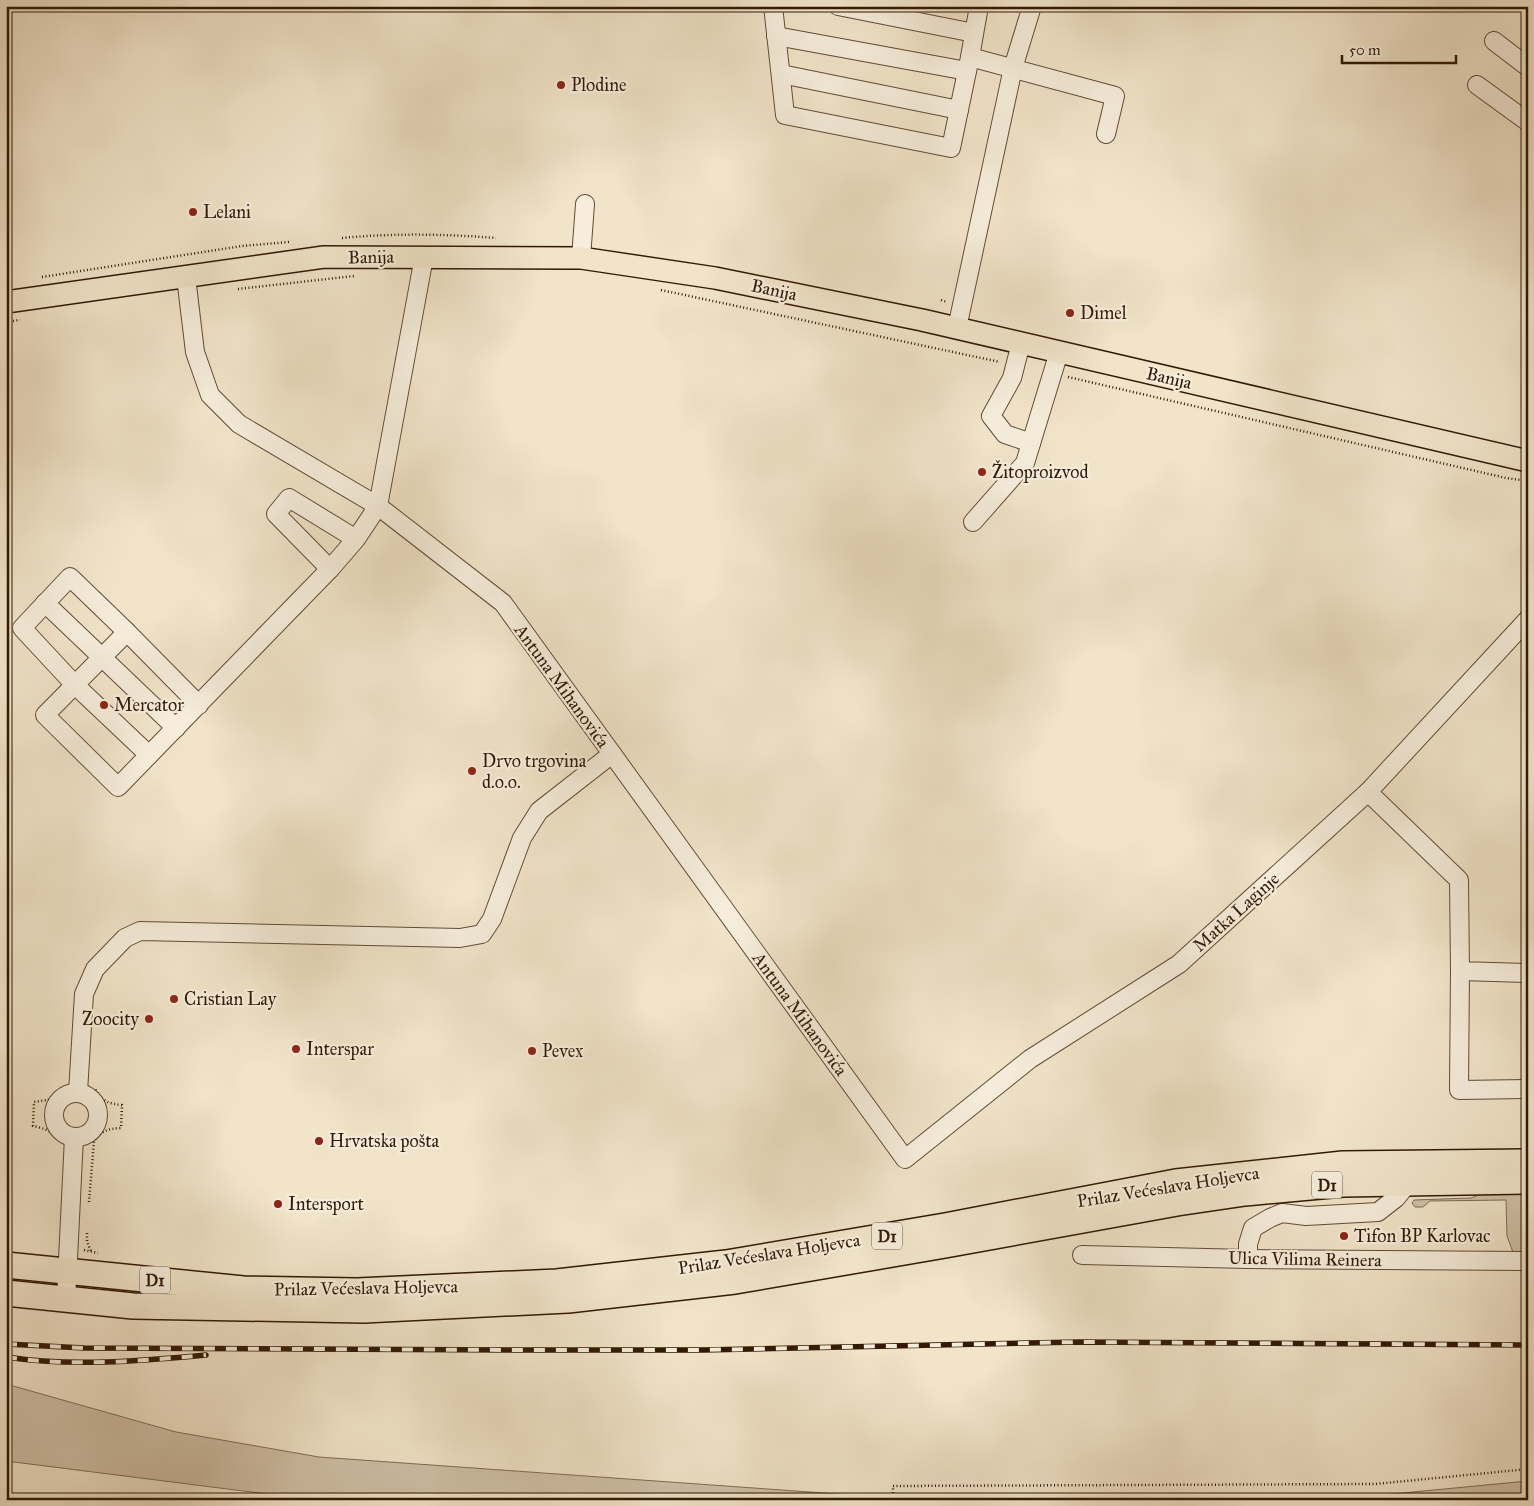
<svg xmlns="http://www.w3.org/2000/svg" width="1534" height="1506" font-family="'IM FELL Great Primer',serif">
<style>
.green{fill:#d0c1a8;stroke:#806d56}
.lines{fill:none;stroke-linecap:round;stroke-linejoin:round}
.minor-casing{stroke:#614c35;stroke-width:20}
.major-casing{stroke:#311904;stroke-width:24}
.highway-casing{stroke:#311904;stroke-width:28}
.path{stroke:#311904;stroke-width:2.5;stroke-dasharray:1 2.5;stroke-linecap:butt}
.minor{stroke:#f6eddc;stroke-width:18}
.major{stroke:#f1e4c9;stroke-width:21}
.highway{stroke:#f1e4c9;stroke-width:25}
.rail-casing{stroke:#311904;stroke-width:5.5}
.rail{stroke:#f6eddc;stroke-width:4;stroke-dasharray:11;stroke-linecap:butt}
.poi-dot{fill:#8f2418;stroke:#f6eddc;stroke-width:2}
.labels{text-anchor:middle;dominant-baseline:central;stroke-width:4.5;stroke-linejoin:round;paint-order:stroke}
.shield{fill:#f6eddc;stroke:#6c5945;stroke-width:1}
.shield-label{font-size:16px;font-weight:bold;fill:#311904}
.poi-label{font-size:18px;fill:#311904;stroke:#f6eddc;text-anchor:start}
.street-label{font-size:18px;fill:#311904;stroke:#f6eddc}
</style>
<rect width="100%" height="100%" fill="#f1e4c9"/>
<filter id="stains"><feTurbulence type="fractalNoise" baseFrequency=".004" numOctaves="4"/><feColorMatrix values="0 0 0 0 .2 0 0 0 0 .09 0 0 0 0 .02 0 0 0 .5 -.17"/></filter>
<radialGradient id="worn" r=".72"><stop offset=".6" stop-color="#630" stop-opacity="0"/><stop offset="1" stop-color="#630" stop-opacity=".3"/></radialGradient>
<g class="green">
<path d="M1528,1189V1254L1514,1255L1507,1236L1506,1200L1430,1201L1423,1207H1415L1412,1203L1414,1200L1471,1198L1489,1191Z"/>
<path d="M6,1384L176,1432L319,1457L866,1496V1500H374L267,1494L6,1461Z"/>
<path d="M1528,1481V1500H908L1371,1496Z"/>
</g>
<g class="lines">
<g class="minor-casing">
<g id="minor">
<path d="M773,6L785,115L951,148L970,57L979,6"/>
<path d="M838,6L974,33"/>
<path d="M776,36L967,71"/>
<path d="M1494,41L1528,67"/>
<path d="M970,57L1115,96L1106,134"/>
<path d="M781,74L959,110"/>
<path d="M1477,85L1528,122"/>
<path d="M581,258L585,204"/>
<path d="M186,277L195,352L210,395L239,424L378,506L503,603L905,1159L1030,1059L1179,964L1368,792L1528,619"/>
<path d="M957,328L1013,68L1032,6"/>
<path d="M1021,343L1012,378L991,416L1005,434L1031,443"/>
<path d="M973,522L1025,463L1059,352"/>
<path d="M356,539L289,498L276,514L330,569L356,539L378,506L424,257"/>
<path d="M45,603L176,728"/>
<path d="M127,632L70,577L22,628L75,685L149,755"/>
<path d="M199,705L127,632L45,715L118,787L330,569"/>
<path d="M1368,792L1459,880L1460,971L1528,973"/>
<path d="M1460,971L1459,1090L1528,1089"/>
<path d="M78,1092L84,994L95,969L125,938L140,931L460,938L482,934L492,919L522,838L539,811L612,754"/>
<circle cx="76" cy="1115" r="22"/>
<path d="M1082,1255L1248,1259L1528,1261"/>
<path d="M1248,1259V1244L1253,1228L1270,1218L1282,1213L1306,1216L1378,1212L1396,1198L1409,1182"/>
<path d="M66,1300L74,1137"/>
</g>
</g>
<g class="major-casing">
<path id="major" d="M6,302L324,257L581,258L715,278L922,320L1528,461"/>
</g>
<g class="highway-casing">
<g id="highway">
<path d="M6,1265L243,1289L357,1291L557,1282L726,1263L945,1226L1176,1182L1343,1164L1528,1162"/>
<path d="M6,1293L133,1306L364,1310L568,1300L735,1281L945,1245L1177,1203L1245,1193L1343,1184L1528,1181"/>
</g>
</g>
<g class="path">
<path d="M342,238C394,233 445,234 496,238"/>
<path d="M42,277L242,246L289,242"/>
<path d="M238,289L354,276"/>
<path d="M661,290L1000,362"/>
<path d="M941,300L947,302"/>
<path d="M6,322L20,320"/>
<path d="M1068,377L1506,478L1528,481"/>
<path d="M57,1139C52,1130 42,1128 33,1126L34,1102L48,1100L61,1090"/>
<path d="M89,1202L94,1141C102,1130 108,1129 121,1128L122,1105C110,1104 100,1101 95,1088"/>
<path d="M87,1233V1242L91,1251"/>
<path d="M84,1250L98,1253"/>
<path d="M893,1500V1486L1375,1484L1528,1469"/>
</g>
<use href="#minor" class="minor"/>
<use href="#major" class="major"/>
<use href="#highway" class="highway"/>
<g class="rail-casing">
<g id="rail">
<path d="M6,1344L84,1348L526,1350H703L1079,1342L1528,1345"/>
<path d="M6,1357C72,1367 140,1361 206,1355"/>
</g>
</g>
<use href="#rail" class="rail"/>
</g>
<g class="poi-dot">
<circle cx="561" cy="85" r="5"/>
<circle cx="193" cy="212" r="5"/>
<circle cx="1070" cy="313" r="5"/>
<circle cx="982" cy="472" r="5"/>
<circle cx="104" cy="705" r="5"/>
<circle cx="472" cy="771" r="5"/>
<circle cx="174" cy="999" r="5"/>
<circle cx="149" cy="1019" r="5"/>
<circle cx="296" cy="1049" r="5"/>
<circle cx="532" cy="1051" r="5"/>
<circle cx="319" cy="1141" r="5"/>
<circle cx="278" cy="1204" r="5"/>
<circle cx="1344" cy="1236" r="5"/>
</g>
<g class="labels">
<g class="shield">
<rect x="1312" y="1171.5" width="30" height="27" rx="4"/>
<rect x="872" y="1222.5" width="30" height="27" rx="4"/>
<rect x="140" y="1266.5" width="30" height="27" rx="4"/>
</g>
<g class="shield-label">
<text x="1327" y="1185">D1</text>
<text x="887" y="1236">D1</text>
<text x="155" y="1280">D1</text>
</g>
<g class="poi-label">
<text x="571" y="85">Plodine</text>
<text x="203" y="212">Lelani</text>
<text x="1080" y="313">Dimel</text>
<text x="992" y="472">Žitoproizvod</text>
<text x="114" y="705">Mercator</text>
<text x="482" y="761">Drvo trgovina<tspan x="482" dy="21">d.o.o.</tspan></text>
<text x="184" y="999">Cristian Lay</text>
<text x="139" y="1019" text-anchor="end">Zoocity</text>
<text x="306" y="1049">Interspar</text>
<text x="542" y="1051">Pevex</text>
<text x="329" y="1141">Hrvatska pošta</text>
<text x="288" y="1204">Intersport</text>
<text x="1354" y="1236">Tifon BP Karlovac</text>
</g>
<g class="street-label">
<text transform="translate(371 257) rotate(-1)">Banija</text>
<text transform="translate(774 290) rotate(12)">Banija</text>
<text transform="translate(1169 378) rotate(13)">Banija</text>
<text transform="translate(562 686) rotate(54)">Antuna Mihanovića</text>
<text transform="translate(1236 912) rotate(-42)">Matka Laginje</text>
<text transform="translate(800 1014) rotate(54)">Antuna Mihanovića</text>
<text transform="translate(1168 1187) rotate(-9)">Prilaz Većeslava Holjevca</text>
<text transform="translate(769 1254) rotate(-9)">Prilaz Većeslava Holjevca</text>
<text transform="translate(1305 1259) rotate(1)">Ulica Vilima Reinera</text>
<text transform="translate(366 1288) rotate(-1)">Prilaz Većeslava Holjevca</text>
</g>
</g>
<rect width="1534" height="1506" fill="none" stroke="#f1e4c9" stroke-width="25"/>
<rect x="8" y="8" width="1519" height="1491" fill="none" stroke="#311904" stroke-width="2.5"/>
<rect x="12" y="12" width="1509" height="1481" fill="none" stroke="#311904"/>
<path d="M1342 55v8h114v-8" fill="none" stroke="#311904" stroke-width="2.5"/>
<text x="1349" y="55" font-size="15" fill="#311904" stroke="#f6eddc" stroke-width="4" paint-order="stroke">50 m</text>
<rect width="100%" height="100%" filter="url(#stains)"/>
<rect width="100%" height="100%" fill="url(#worn)"/>
</svg>
